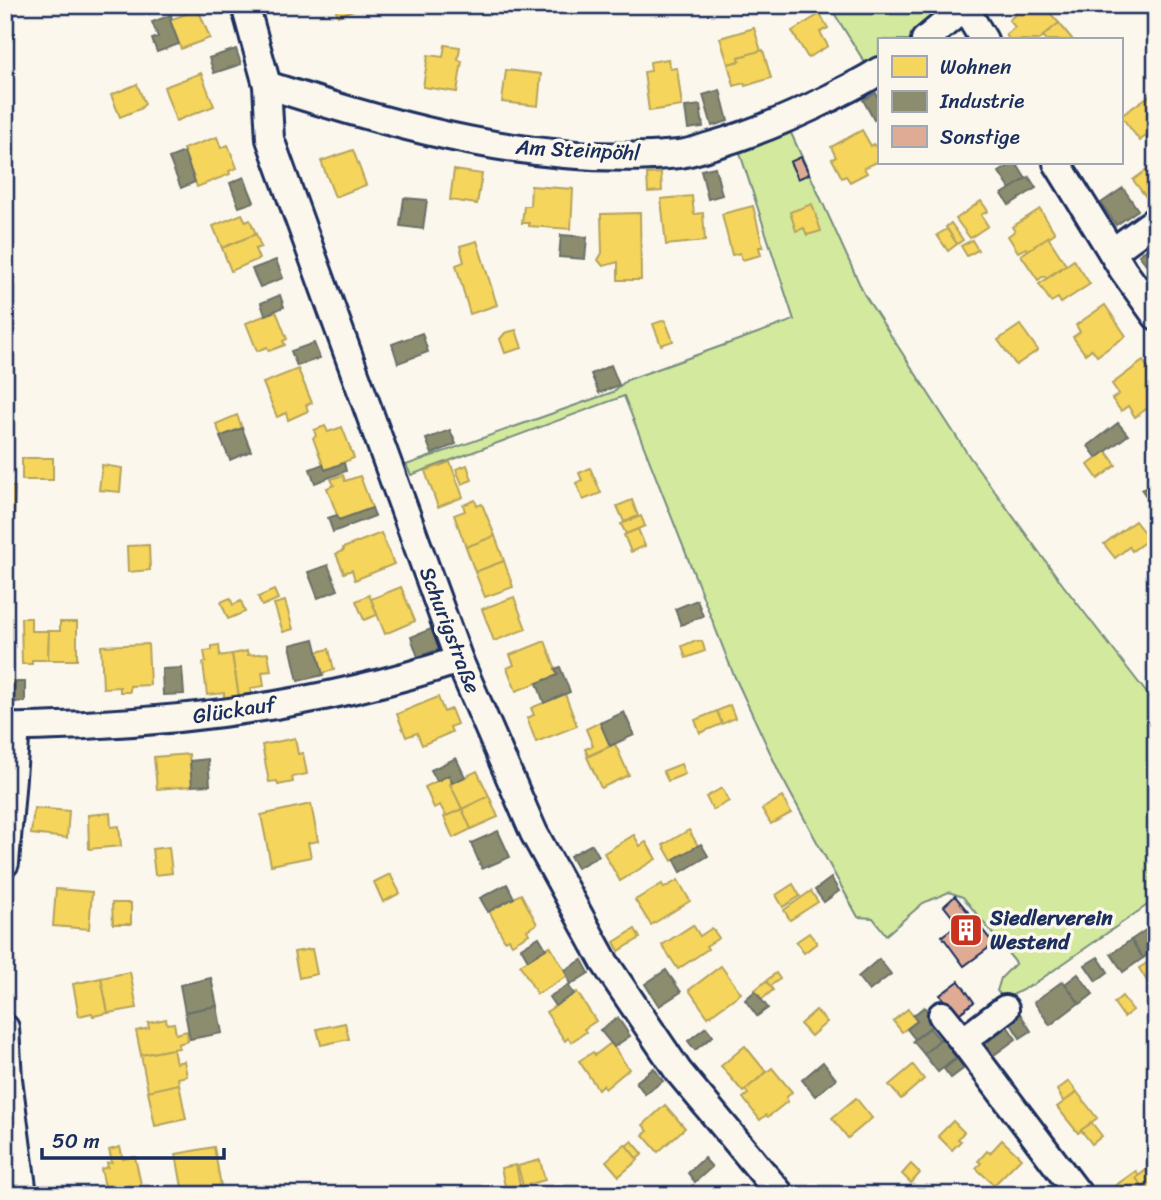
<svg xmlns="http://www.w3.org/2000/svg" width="1161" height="1200" font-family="Sriracha,sans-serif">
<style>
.green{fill:#d3e99e;stroke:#778c7e;stroke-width:2}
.homes{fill:#f6d55c;stroke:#b4a35d;stroke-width:2}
.industry{fill:#8c8c6e;stroke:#6a7069;stroke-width:2}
.building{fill:#e0ab95;stroke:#1b2f5e;stroke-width:2}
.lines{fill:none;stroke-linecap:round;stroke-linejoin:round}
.minor-casing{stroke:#1b2f5e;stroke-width:32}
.minor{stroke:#fbf7ec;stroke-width:26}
.labels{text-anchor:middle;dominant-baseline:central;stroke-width:7;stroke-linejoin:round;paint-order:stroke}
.street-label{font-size:21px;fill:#1b2f5e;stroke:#fbf7ec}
.poi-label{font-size:21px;font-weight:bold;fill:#1b2f5e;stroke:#fbf7ec;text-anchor:start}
</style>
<rect width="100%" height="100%" fill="#fbf7ec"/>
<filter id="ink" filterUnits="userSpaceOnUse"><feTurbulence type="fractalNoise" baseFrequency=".0143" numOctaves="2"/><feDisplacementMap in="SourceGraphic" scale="14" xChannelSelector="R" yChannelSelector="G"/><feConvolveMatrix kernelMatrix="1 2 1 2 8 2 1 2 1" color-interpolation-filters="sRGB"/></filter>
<g filter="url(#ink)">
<g class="green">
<path d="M829,5H962L944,20L909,40H879V58L867,66Z"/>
<path d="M791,133L864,294L969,456L1063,585L1156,705V899L1034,984L1005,999L997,991L1001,978L1016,963L963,897L949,892L923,903L886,935L873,918L858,917L781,776L733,673L624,396L411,475L406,465L613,392L627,380L794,320L740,153Z"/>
</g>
<g class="homes">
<path d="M334,5H366L338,16Z"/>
<path d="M1026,5H1043L1059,23L1039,40H1010L1006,35L1015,27L1009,20Z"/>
<path d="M198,9L210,38L181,49L170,20Z"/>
<path d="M820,14L828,28L820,32L828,46L808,58L792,31Z"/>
<path d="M1059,23L1073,40H1047L1043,36Z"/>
<path d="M754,28L761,51L739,57L740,61L728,64L720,38Z"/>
<path d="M445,45L460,47L458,60L462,61L457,92L423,87L428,55L443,57Z"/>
<path d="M763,50L771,78L745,86L744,83L734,86L728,64L740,61L739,57Z"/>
<path d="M668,59L670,69L677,68L682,106L649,111L644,72L651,71L650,62Z"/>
<path d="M506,70L541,74L538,106L502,102Z"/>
<path d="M201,73L214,106L176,121L164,87Z"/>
<path d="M137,84L145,104L140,109L120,117L111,95Z"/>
<path d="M1150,95L1156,102V135L1148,141L1145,136L1140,141L1121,116Z"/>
<path d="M862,130L871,146L874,144L879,153V161L864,168L867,173L850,182L846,176L842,178L832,159L836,157L831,147Z"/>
<path d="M217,137L221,148L228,145L237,168L229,171L230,174L197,187L183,149Z"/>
<path d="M353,150L366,185L335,197L321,161Z"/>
<path d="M1156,163V210L1133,180Z"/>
<path d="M454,170L482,174L477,204L450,200Z"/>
<path d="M661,173L662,191L648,192L647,174Z"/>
<path d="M531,186L573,189L571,229L529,226V223H522L524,206H530Z"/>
<path d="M692,196L694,214L703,213L705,241L666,245L661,199Z"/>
<path d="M981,201L988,211L981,215L988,226L970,238L956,219Z"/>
<path d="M812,204L821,231L807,235L804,228L796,231L790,212Z"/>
<path d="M753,206L763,247H759L761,255L742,260L740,253L732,255L722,214Z"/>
<path d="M1040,209L1055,233L1028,251L1026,248L1018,252L1008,236L1015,231L1012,227Z"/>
<path d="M640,213L641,280H618V262L603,266L598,260L602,253L601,214Z"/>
<path d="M242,214L246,222L250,220L256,234L222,248L213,226Z"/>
<path d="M951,223L963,240L957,244L946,227Z"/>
<path d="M947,229L957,244L948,251L937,235Z"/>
<path d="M256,234L261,247L255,249L259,259L231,271L222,248Z"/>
<path d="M1048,237L1066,265L1046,278L1044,276L1038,280L1021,255Z"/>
<path d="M972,240L978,250L967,256L961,246Z"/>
<path d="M477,241L497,305L470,314L456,265L464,262L460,246Z"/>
<path d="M1074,260L1090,284L1061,303L1058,298L1051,302L1039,284Z"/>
<path d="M1105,305L1126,336L1097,356L1092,349L1085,354L1073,337L1080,332L1076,325Z"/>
<path d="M276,311L287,339L283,341L285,345L269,351L267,347L257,351L246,323Z"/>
<path d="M665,320L673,341L661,345L653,324Z"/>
<path d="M1020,325L1038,350L1016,365L998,340Z"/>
<path d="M516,330L522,348L505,353L500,339L505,333Z"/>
<path d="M1143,361L1156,378V402L1135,417L1128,406L1121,411L1112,399L1119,394L1112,384Z"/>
<path d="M298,369L312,403L306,405L308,411L288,420L286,413L277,417L263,383Z"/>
<path d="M237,415L242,428L221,436L216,424Z"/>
<path d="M325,426L328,432L342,427L354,458L325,470L313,438L316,436L314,430Z"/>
<path d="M1106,451L1116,465L1098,479L1088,465Z"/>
<rect x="22" y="458" width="31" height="22"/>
<path d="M450,462L463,497L438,507L425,471Z"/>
<path d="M102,465L122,468L120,492L99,490Z"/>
<path d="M467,465L472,480L462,484L456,469Z"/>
<path d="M590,468L601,493L583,500L576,483L582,480L579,473Z"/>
<path d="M343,475L345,481L360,476L372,508L339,520L327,488L334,485L331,479Z"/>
<path d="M5,487H15L14,516H5Z"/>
<path d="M475,500L477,506L482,504L495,536L466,547L454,515L465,511L463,505Z"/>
<path d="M632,500L638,516L624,522L617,506Z"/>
<path d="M641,516L645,526L626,534L621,524Z"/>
<path d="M1135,521L1149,539L1132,551L1129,547L1115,558L1104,544Z"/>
<path d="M638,529L645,546L631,552L624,535Z"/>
<path d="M381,533L394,564L355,580L352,570L344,573L336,554L344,550L343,548Z"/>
<path d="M495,536L504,561L475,572L466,547Z"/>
<path d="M149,545L150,570L128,572L127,546Z"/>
<path d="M504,561L513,587L485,597L475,572Z"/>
<path d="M401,587L415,621L385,634L371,599Z"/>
<path d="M274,590L278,599L262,606L258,597Z"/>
<path d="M369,595L377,615L364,620L356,601Z"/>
<path d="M514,597L526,629L494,641L482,609Z"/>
<path d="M230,598L233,605L241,601L245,612L228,619L221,602Z"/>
<path d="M285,601L293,629L283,632L274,604Z"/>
<path d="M21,618H31V631H49L48,660H32V664H22Z"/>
<path d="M60,622H77V660H48L49,631H60Z"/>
<path d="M545,641L558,675L516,691L507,668L514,665L510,655Z"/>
<path d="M694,641H702L705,651L686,658L682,646Z"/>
<path d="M148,644L150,685L130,686V692H120V687L103,688L101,646Z"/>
<path d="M219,645L220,656L232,654L239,696L224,698V693L207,695L203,663L206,662L204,651L212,650V646Z"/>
<path d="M329,649L334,670L322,673L317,652Z"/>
<path d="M247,651L248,655L268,653L271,671L262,672L264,686L251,688V694L239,696L232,654Z"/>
<path d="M5,681H15L14,702H5Z"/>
<path d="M565,694L577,726L536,742L527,718L534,715L531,708Z"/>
<path d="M438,697L444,712L451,709L457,724L450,727L452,732L422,745L417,733L406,737L397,714Z"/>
<path d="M730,705L735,718L722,724L717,711Z"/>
<path d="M717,711L722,724L700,733L695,720Z"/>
<path d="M600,722L610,746L588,756L585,749L593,746L586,729Z"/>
<path d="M295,738L298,754L303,753L307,774L292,777L293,782L278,785L277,781L269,782L262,745Z"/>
<path d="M615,744L629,775L601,788L587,757Z"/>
<path d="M189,754L192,786L157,789L154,757Z"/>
<path d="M681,764L685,774L668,781L663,771Z"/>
<path d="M477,771L489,796L462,809L450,784Z"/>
<path d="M449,775L452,783L450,784L462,809L446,816L440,805L434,808L425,787Z"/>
<path d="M722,788L729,801L713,810L706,797Z"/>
<path d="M489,796L498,817L471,829L462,809Z"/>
<path d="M782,797L791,813L771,824L762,809Z"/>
<path d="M311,804L318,841L308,843L311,857L271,865L261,815Z"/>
<path d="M34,808L69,811L67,838L31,834Z"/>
<path d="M462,809L471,829L453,838L444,817Z"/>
<path d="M110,813L111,827L119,826L121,846L89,849L88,815Z"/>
<path d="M689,830L698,846L672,861L663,845Z"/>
<path d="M634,835L640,846L646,842L656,859L620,881L604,853Z"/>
<path d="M169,847L172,873L155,875L152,849Z"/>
<path d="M390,874L400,893L383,902L374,882Z"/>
<path d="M678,880L690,901L651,925L635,900L662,884L664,888Z"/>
<path d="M793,884L800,896L783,907L776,895Z"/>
<path d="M56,889L92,892L89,929L53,926Z"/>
<path d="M811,891L818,902L790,920L784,910Z"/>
<path d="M521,894L537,924L527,930L529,934L512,944L509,939L505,941L489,911Z"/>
<path d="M112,903H131V924H113Z"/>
<path d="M693,925L700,936L712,928L719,938L706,946L708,949L678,969L662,945Z"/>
<path d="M635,929L640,938L619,951L614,942Z"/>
<path d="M809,933L817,943L804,953L796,942Z"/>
<path d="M550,946L568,976L537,994L520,965Z"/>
<path d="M312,949L317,974L299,978L294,952Z"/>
<path d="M1150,961L1156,970V986L1152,989L1139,968Z"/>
<path d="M721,966L741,993L708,1017L689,990Z"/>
<path d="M130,972L137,1008L108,1013L101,978Z"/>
<path d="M776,973L780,979L770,986L766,981Z"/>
<path d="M101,978L108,1013L93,1016L92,1013L79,1016L73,984Z"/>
<path d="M766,981L773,990L762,999L755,990Z"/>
<path d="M577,992L596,1021L584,1029L586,1032L571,1042L568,1038L565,1041L546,1012Z"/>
<path d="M1122,996L1133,1010L1124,1017L1114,1003Z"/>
<path d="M908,1009L917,1021L902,1032L893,1021Z"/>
<path d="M816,1010L827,1022L811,1036L800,1024Z"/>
<path d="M166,1019L167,1024L174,1023L176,1034L187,1031L188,1041L178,1044L179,1048L141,1055L136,1031L149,1028L148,1023Z"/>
<path d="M345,1023L349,1039L321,1045L317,1029Z"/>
<path d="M611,1043L629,1069L605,1089L603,1085L598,1089L579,1061L593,1052L595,1055Z"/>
<path d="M745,1046L766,1072L743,1092L721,1066Z"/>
<path d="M173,1049L176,1063L184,1061L187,1076L178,1078L179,1084L148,1091L141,1055Z"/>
<path d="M913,1065L924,1079L901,1099L889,1085Z"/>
<path d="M772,1068L792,1092L786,1098L788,1101L768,1117L766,1115L760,1120L743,1098L748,1094L745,1090Z"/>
<path d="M1069,1081L1077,1092L1064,1103L1057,1090Z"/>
<path d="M179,1084L186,1119L155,1126L148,1091Z"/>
<path d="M1077,1092L1097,1118L1078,1133L1057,1107Z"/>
<path d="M856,1098L872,1118L848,1138L832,1118Z"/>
<path d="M665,1105L685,1128L658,1152L643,1135L648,1131L643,1125Z"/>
<path d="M953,1121L964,1132L958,1139L961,1141L952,1150L938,1136Z"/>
<path d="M1092,1123L1102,1136L1092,1144L1081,1130Z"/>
<path d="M1002,1140L1021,1158L994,1185L976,1168L981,1163L978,1161L987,1151L990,1153Z"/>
<path d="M632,1141L643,1154L637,1159L626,1146Z"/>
<path d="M625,1144L638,1160L619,1176L606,1161Z"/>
<path d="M120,1147L123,1159L135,1157L142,1189L114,1195L113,1189L106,1191L101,1169L108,1167L107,1163L112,1162L109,1150Z"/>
<path d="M214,1147L221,1186L183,1193L176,1154Z"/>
<path d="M540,1160L545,1180L523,1186L518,1166Z"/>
<path d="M1156,1162V1195H1148L1136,1178Z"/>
<path d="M911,1164L920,1173L911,1183L902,1174Z"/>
<path d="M516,1165L522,1195H507L501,1168Z"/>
<path d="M1136,1171L1139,1175L1136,1178L1148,1195H1106L1109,1190Z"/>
<path d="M693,1185L701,1195H681Z"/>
</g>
<g class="industry">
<path d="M171,15L172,19L170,20L179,44L157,52L152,39L158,37L152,22Z"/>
<path d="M236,49L241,64L214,73L209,58Z"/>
<path d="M720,90L728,121L712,126L703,95Z"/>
<path d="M876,93L879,99V117L874,120L863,100Z"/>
<path d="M700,105L703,127L688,129L685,107Z"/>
<path d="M184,152L195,182L181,188L169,158Z"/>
<path d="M1014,163H1016L1026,179L1010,189L999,172Z"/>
<path d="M715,167L722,195L708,199L701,170Z"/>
<path d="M244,177L254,202L239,207L230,183Z"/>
<path d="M1029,177L1036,188L1009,205L1002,194Z"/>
<path d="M1123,188L1138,210L1116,225L1101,203Z"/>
<path d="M404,198L427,200L423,229L400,226Z"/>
<path d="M561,235L587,237L585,259L559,257Z"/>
<path d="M1156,243V258L1147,265L1139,255Z"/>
<path d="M276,260L283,278L260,287L252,269Z"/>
<path d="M280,295L284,307L265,315L261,303Z"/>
<path d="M422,333L428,352L398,363L392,344Z"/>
<path d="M314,343L320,358L297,366L291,351Z"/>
<path d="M611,365L619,385L599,393L591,374Z"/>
<path d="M1118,423L1128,435L1097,458L1088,446Z"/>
<path d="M242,428L251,451L230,460L220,437Z"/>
<path d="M450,430L456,444L432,454L426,439Z"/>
<path d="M344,463L346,471L315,483L310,469L323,464L325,470Z"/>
<path d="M1156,480V501L1151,504L1142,490Z"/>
<path d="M372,508L375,516L333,532L328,518L337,515L339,520Z"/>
<path d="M328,565L338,590L318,598L308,572Z"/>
<path d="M697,600L703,616L681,625L675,609Z"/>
<path d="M431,629L439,649L418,657L411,637Z"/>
<path d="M314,639L323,675L298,681L290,645Z"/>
<path d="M560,667L570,692L544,703L537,683L558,675L555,669Z"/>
<path d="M182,668L184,694L163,695L162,669Z"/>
<path d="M15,682H25V702H14Z"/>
<path d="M624,712L634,735L610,746L600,723Z"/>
<path d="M456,758L465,777L452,783L449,775L437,781L431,770Z"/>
<path d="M208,759L210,785L192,786L190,761Z"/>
<path d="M498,831L510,857L482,869L471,843Z"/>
<path d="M592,844L599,856L577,868L570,856Z"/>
<path d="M701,844L708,856L681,872L674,859Z"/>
<path d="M831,878L839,891L824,902L815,890Z"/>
<path d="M507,884L514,898L488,912L480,898Z"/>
<path d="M1153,925L1156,929V949L1143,958L1131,940Z"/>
<path d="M539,937L546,949L528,960L521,948Z"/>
<path d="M1131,940L1143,958L1123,972L1111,954Z"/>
<path d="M1098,957L1108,972L1096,981L1085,965Z"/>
<path d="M879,959L891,974L869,991L858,977Z"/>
<path d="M582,960L589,973L570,985L565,970Z"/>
<path d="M666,970L681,992L659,1006L645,984Z"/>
<path d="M1078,974L1093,994L1080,1004L1065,984Z"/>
<path d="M211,978L217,1006L185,1012L180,985Z"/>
<path d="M1063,981L1079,1003L1050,1025L1034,1002Z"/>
<path d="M568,985L574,994L555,1006L549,997Z"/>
<path d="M755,991L768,1008L757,1016L745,1000Z"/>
<path d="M217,1006L222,1033L190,1039L185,1012Z"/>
<path d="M924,1007L937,1022L915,1039L907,1029L917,1021L913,1016Z"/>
<path d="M1019,1012L1031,1031L1020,1038L1008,1019Z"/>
<path d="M618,1018L630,1036L614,1047L600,1030Z"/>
<path d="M1005,1023L1016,1039L991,1057L979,1041Z"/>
<path d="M706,1027L713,1036L695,1050L688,1041Z"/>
<path d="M930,1028L940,1040L924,1054L913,1041Z"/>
<path d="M943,1037L958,1056L938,1072L924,1054Z"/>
<path d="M959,1057L967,1066L951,1078L944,1069Z"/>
<path d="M823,1062L836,1079L815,1096L802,1080Z"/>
<path d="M654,1068L663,1081L645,1094L636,1082Z"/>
<path d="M704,1158L712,1167L695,1182L688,1173Z"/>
</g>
<g class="building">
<path d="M801,157L809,174L798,179L790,162Z"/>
<path d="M955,896L994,944L964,966L942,936L958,924L944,906Z"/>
<path d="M959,981L974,1002L956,1016L940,995Z"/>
</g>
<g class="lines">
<g class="minor-casing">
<g id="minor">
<path d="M245,5L267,85L270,139L459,660L534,833L605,963L678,1071L781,1195"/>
<path d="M964,7L984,40"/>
<path d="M925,40L967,5"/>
<path d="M267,85C396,127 542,168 679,154C689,153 700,149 710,146C753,134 792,117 832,97C848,88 865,81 879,71"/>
<path d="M1057,163L1123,270L1156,316"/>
<path d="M1112,252L1156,220"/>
<path d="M5,727C32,728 59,726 85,725C211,719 339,700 459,660"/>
<path d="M5,863L16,728"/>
<path d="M1005,1009L963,1041L1079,1195"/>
<path d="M942,1015L963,1041"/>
<path d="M5,1028L8,1079L23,1195"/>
</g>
</g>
<use href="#minor" class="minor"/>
</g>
</g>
<defs>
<g id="building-square" transform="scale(1.75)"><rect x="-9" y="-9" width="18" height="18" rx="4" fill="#c8321e" stroke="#fbf7ec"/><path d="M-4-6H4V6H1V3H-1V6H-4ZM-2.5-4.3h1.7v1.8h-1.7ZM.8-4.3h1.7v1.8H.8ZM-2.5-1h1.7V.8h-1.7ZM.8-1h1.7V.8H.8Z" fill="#fff"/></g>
</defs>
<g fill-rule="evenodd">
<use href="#building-square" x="966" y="930"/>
</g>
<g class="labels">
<g class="street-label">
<text transform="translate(578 150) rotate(3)">Am Steinpöhl</text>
<text transform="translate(450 630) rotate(69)">Schurigstraße</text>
<text transform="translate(234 710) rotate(-9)">Glückauf</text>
</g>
<g class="poi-label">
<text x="990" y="918">Siedlerverein<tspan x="990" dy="24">Westend</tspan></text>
</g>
</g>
<rect width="1161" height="1200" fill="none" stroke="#fbf7ec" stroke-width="28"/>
<rect x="14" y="14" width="1133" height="1172" fill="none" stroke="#1b2f5e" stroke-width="2.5" filter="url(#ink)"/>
<rect x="878" y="38" width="245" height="126" fill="#fbf7ec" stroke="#a1a7b3" stroke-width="2"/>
<rect x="892" y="56" width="35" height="21" fill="#f6d55c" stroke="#a1a7b3" stroke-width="2"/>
<text x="940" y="74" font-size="21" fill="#1b2f5e">Wohnen</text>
<rect x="892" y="91" width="35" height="21" fill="#8c8c6e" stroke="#a1a7b3" stroke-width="2"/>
<text x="940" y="108" font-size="21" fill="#1b2f5e">Industrie</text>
<rect x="892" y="126" width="35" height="21" fill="#e0ab95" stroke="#a1a7b3" stroke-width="2"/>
<text x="940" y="144" font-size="21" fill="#1b2f5e">Sonstige</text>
<path d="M42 1148v10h182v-10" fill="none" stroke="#1b2f5e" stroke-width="3.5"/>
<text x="52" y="1148" font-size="21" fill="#1b2f5e" stroke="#fbf7ec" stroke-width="5" paint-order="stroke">50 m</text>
</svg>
